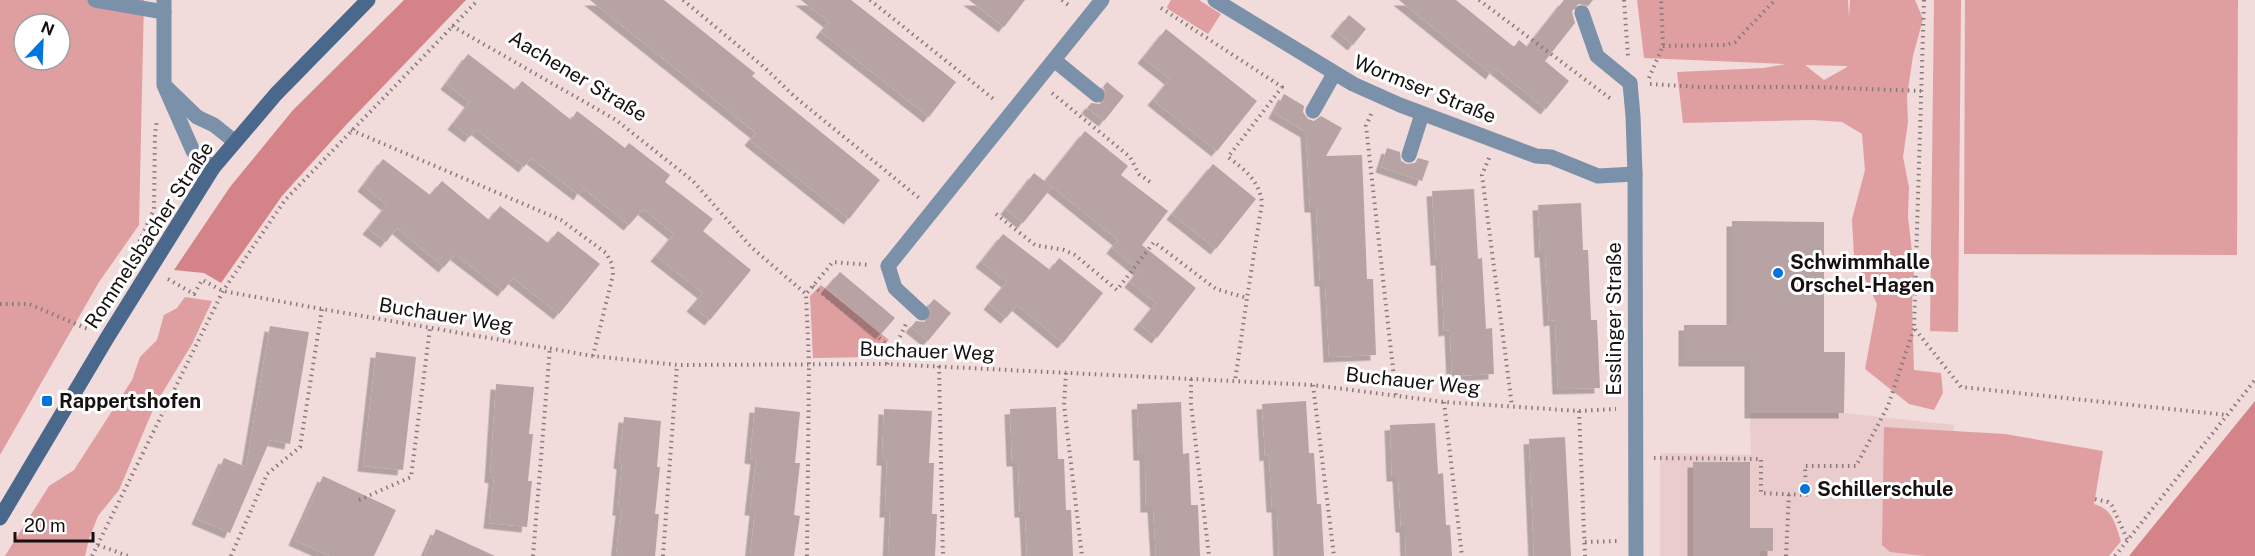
<svg xmlns="http://www.w3.org/2000/svg" width="2255" height="556" font-family="'Public Sans',sans-serif">
<style>
.built{fill:#eacccc}
.green{fill:#df9fa1;fill-rule:evenodd}
.forest{fill:#d48488}
.building{fill:#b7a3a3;filter:url(#shadow)}
.lines{fill:none;stroke-linecap:round;stroke-linejoin:round}
.path{stroke:#897a7a;stroke-width:4;stroke-dasharray:1.5 4.5;stroke-linecap:butt}
.service{stroke:#7b90a9;stroke-width:15}
.minor{stroke:#7b90a9;stroke-width:15}
.tertiary{stroke:#7b90a9;stroke-width:15}
.secondary{stroke:#4a688c;stroke-width:15}
.poi-dot{fill:#0275dc;stroke:#fff;stroke-width:2}
.labels{text-anchor:middle;dominant-baseline:central;stroke-width:6;stroke-linejoin:round;paint-order:stroke}
.street-label{font-size:20px;fill:#171010;stroke:#fff}
.poi-label{font-size:20px;font-weight:bold;fill:#171010;stroke:#fff;text-anchor:start}
</style>
<defs>
<filter id="shadow"><feDropShadow dx="-5.5" dy="5.5" stdDeviation="0" flood-color="#0004"/></filter>
</defs>
<rect width="100%" height="100%" fill="#f1dbdb"/>
<path class="built" d="M1750,413H1844L1954,425L1945,556H1660V453L1751,455Z"/>
<g class="green">
<path d="M0,0H144L139,225L99,282L0,455ZM24,24H60V60H24Z"/>
<path d="M1171,0H1199L1221,14L1208,34L1168,9L1167,7Z"/>
<path d="M1637,0H1848L1849,18L1850,0H1915L1923,19L1913,56L1907,96L1908,122L1903,157L1909,187L1908,217L1914,269L1912,304L1914,370L1941,373L1943,393L1934,410L1909,404L1865,369L1877,304L1854,257L1852,219L1865,170L1862,134L1842,122L1812,120L1683,123L1677,72L1764,68L1786,64L1644,58ZM1805,65L1847,66V67L1824,80Z"/>
<path d="M1934,0H1961L1958,332L1930,331Z"/>
<path d="M1965,0H2238L2237,255L1964,254Z"/>
<path d="M821,285L889,340L873,357L813,358L810,296Z"/>
<path d="M185,297L212,301L192,344L155,405L119,490L98,516L89,539L85,556H5L49,486L74,470L132,380L140,357L157,340L164,315L177,308Z"/>
<path d="M1884,427L2005,434L2103,451L2094,504C2113,509 2115,524 2121,541L2109,556H1925L1890,552L1882,545Z"/>
</g>
<g class="forest">
<path d="M404,0H466L345,126L282,196L221,283L204,273L174,270L230,187L293,110Z"/>
<path d="M2255,401V556H2129Z"/>
</g>
<g class="building">
<path d="M590,0H664L755,73L752,76L880,180L849,219L750,140L756,133Z"/>
<path d="M801,0H851L956,82L929,117L821,32L829,22Z"/>
<path d="M969,0H1025L1004,27Z"/>
<path d="M1399,0H1456L1514,47L1519,40L1527,47L1564,0H1593L1588,6L1579,4L1574,7L1572,12L1575,23L1545,61L1569,81L1546,109L1495,68L1491,74Z"/>
<path d="M1349,15L1366,29L1353,45L1336,31Z"/>
<path d="M1166,29L1257,101L1217,151L1153,100L1170,79L1143,58Z"/>
<path d="M468,54L515,90L522,81L571,120L577,111L625,148L629,143L670,175L665,182L713,219L703,231L751,270L710,320L692,306L703,293L656,256L674,234L643,209L629,225L583,188L579,195L531,158L524,167L476,129L470,137L453,124L470,102L446,84Z"/>
<path d="M1107,82L1124,96L1104,121L1087,108L1091,103L1100,104L1105,101L1106,92L1103,87Z"/>
<path d="M1284,94L1304,106L1303,112L1308,119L1314,121L1321,116L1342,128L1326,156L1362,155L1367,279H1373L1376,355L1329,357L1325,281H1320L1316,207H1310L1306,132L1274,113Z"/>
<path d="M1085,131L1128,166L1121,175L1168,211L1142,245L1196,288L1157,338L1139,324L1156,303L1130,282L1139,270L1112,248L1118,240L1045,181Z"/>
<path d="M1387,148L1400,152L1401,161L1407,164L1415,163L1418,158L1429,161L1422,181L1381,167Z"/>
<path d="M383,159L430,195L442,181L489,220L500,206L548,243L558,231L600,264L559,314L513,278L503,291L455,254L444,267L397,228L386,242L368,229L387,205L363,186Z"/>
<path d="M1213,164L1256,199L1216,249L1172,214Z"/>
<path d="M1034,173L1052,187L1023,223L1006,209Z"/>
<path d="M1474,189L1478,259L1482,258L1486,329L1492,328L1494,374L1452,376L1450,330L1444,331L1441,260H1436L1432,191Z"/>
<path d="M1581,203L1583,250H1588L1591,320H1597L1600,388L1558,389L1555,320L1549,321L1545,252H1540L1538,205Z"/>
<path d="M1732,221L1824,222V352H1845L1844,413H1750V361H1684V325H1732Z"/>
<path d="M1003,234L1050,270L1059,258L1103,293L1063,343L1017,305L1006,318L989,304L1007,282L981,262Z"/>
<path d="M840,272L895,318L881,334L826,288Z"/>
<path d="M934,299L951,313L928,341L911,327L916,321L924,322L929,319L931,311L928,306Z"/>
<path d="M270,326L309,332L290,444L270,440L230,533L197,519L224,458L246,467Z"/>
<path d="M376,352L416,357L403,470L363,466Z"/>
<path d="M496,384L534,387L529,434H533L528,481H532L527,527L489,523L494,478L490,477Z"/>
<path d="M1306,401L1309,453H1314L1317,504H1321L1324,556H1279L1277,507H1272L1269,455L1265,456L1262,404Z"/>
<path d="M1181,402L1183,454L1189,453L1191,505H1198L1200,556H1156L1153,507H1146L1145,455H1139L1137,404Z"/>
<path d="M755,407L800,412L795,463H800L794,515L800,516L794,556H750L755,510H750L756,459L750,458Z"/>
<path d="M1056,407L1058,459H1064L1066,510H1071L1073,556H1027L1025,512H1020L1018,461H1012L1010,409Z"/>
<path d="M884,409L932,411L929,463H934L932,514H937L935,556H888L890,512H885L887,460H882Z"/>
<path d="M624,417L661,421L657,467H660L655,514H659L655,556H616L621,510H618L622,464L619,463Z"/>
<path d="M1435,423L1438,474L1443,473L1446,525H1450L1452,556H1406L1405,527H1401L1398,476H1392L1390,425Z"/>
<path d="M1565,437L1571,556H1534L1529,439Z"/>
<path d="M1693,462H1750V528H1773V551H1760V556H1693Z"/>
<path d="M323,476L396,510L374,556H330L294,540Z"/>
<path d="M436,529L495,556H424Z"/>
</g>
<g class="lines">
<g class="path">
<path d="M683,0L765,68L795,97L919,198"/>
<path d="M870,0L996,101"/>
<path d="M1062,0L1071,7"/>
<path d="M1479,0L1611,99"/>
<path d="M1624,0L1628,56"/>
<path d="M1924,0L1914,328L1961,387L2227,415"/>
<path d="M1161,8L1282,87L1228,157C1245,170 1259,180 1262,203L1247,298"/>
<path d="M452,26L616,120L693,181L751,247L806,294"/>
<path d="M1663,46L1726,45L1735,42L1775,0"/>
<path d="M1649,78L1663,46L1661,0"/>
<path d="M1650,84L1698,87H1816L1921,91"/>
<path d="M1052,93L1130,157L1139,174L1150,182"/>
<path d="M1371,114L1366,126L1396,396"/>
<path d="M351,130L561,220L606,253L612,264L613,275L593,356"/>
<path d="M1489,158L1482,175L1512,406"/>
<path d="M996,214L1035,245L1064,250L1075,255L1117,290L1154,242L1216,289L1247,298L1235,381"/>
<path d="M137,247L154,209L155,133L157,120"/>
<path d="M168,279L194,294L202,280L223,291L322,309L593,356L678,365L887,364L1313,385L1444,402L1579,411L1616,409"/>
<path d="M813,286L893,349"/>
<path d="M0,304H29L90,330"/>
<path d="M887,364L906,324"/>
<path d="M939,366L943,556"/>
<path d="M1066,373L1064,405L1082,556"/>
<path d="M1191,379V404L1209,556"/>
<path d="M1313,385L1334,556"/>
<path d="M1444,402L1462,556"/>
<path d="M1579,411L1585,556"/>
<path d="M1654,458L1761,459V493L1806,495L1805,466H1856L1888,406L1914,328"/>
<path d="M2095,499L2108,502L2112,506L2128,541"/>
<path d="M359,500L411,477L430,328"/>
<path d="M1585,542L1618,541"/>
<path d="M98,545L128,556"/>
<path d="M92,556L223,291L285,200L478,0"/>
<path d="M231,556L267,474L300,447L322,309"/>
<path d="M533,556L550,347"/>
<path d="M663,556L677,365"/>
<path d="M807,556L809,363L806,294L833,262L870,265"/>
<path d="M1786,556L1789,494"/>
<path d="M2115,556L2255,380"/>
</g>
<g class="service">
<path d="M95,0L164,12"/>
<path d="M1582,13L1597,56L1630,83"/>
<path d="M1054,60L1097,95"/>
<path d="M1313,111L1334,74"/>
<path d="M1409,155L1422,114"/>
<path d="M888,266L895,288L922,313"/>
</g>
<g class="minor">
<path d="M1215,0L1353,84L1400,105L1536,156L1551,157L1598,176L1635,174"/>
<path d="M1630,83L1633,116L1635,174L1636,556"/>
<path d="M888,266L1102,0"/>
</g>
<g class="tertiary">
<path d="M164,0V85L193,151L213,168"/>
<path d="M166,87L197,117L214,125L234,141"/>
</g>
<path class="secondary" d="M0,518L107,338L213,168L276,94L368,0"/>
</g>
<g class="poi-dot">
<circle cx="1778" cy="273" r="6"/>
<rect x="41" y="395" width="12" height="12" rx="3"/>
<circle cx="1805" cy="489" r="6"/>
</g>
<g class="labels">
<g class="street-label">
<text transform="translate(578 76) rotate(31)">Aachener Straße</text>
<text transform="translate(1425 89) rotate(22)">Wormser Straße</text>
<text transform="translate(149 235) rotate(-57)">Rommelsbacher Straße</text>
<text transform="translate(446 315) rotate(9)">Buchauer Weg</text>
<text transform="translate(1614 319) rotate(-90)">Esslinger Straße</text>
<text transform="translate(927 351) rotate(2)">Buchauer Weg</text>
<text transform="translate(1413 381) rotate(6)">Buchauer Weg</text>
</g>
<g class="poi-label">
<text x="1790" y="262">Schwimmhalle<tspan x="1790" dy="23">Orschel-Hagen</tspan></text>
<text x="59" y="401">Rappertshofen</text>
<text x="1817" y="489">Schillerschule</text>
</g>
</g>
<g transform="translate(42 42) rotate(23)"><circle r="28" fill="#ffffff" stroke="#a29f9f" stroke-width="1.5"/>
<path d="M0-4.5L10 22L0 15L-10 22Z" fill="#0275dc"/>
<text y="-9" font-size="16" font-weight="bold" text-anchor="middle" fill="#171010">N</text>
</g>
<path d="M15 532v9h78v-9" fill="none" stroke="#171010" stroke-width="3"/>
<text x="24" y="532" font-size="18" fill="#171010" stroke="#ffffff" stroke-width="4.5" paint-order="stroke">20 m</text>
</svg>
